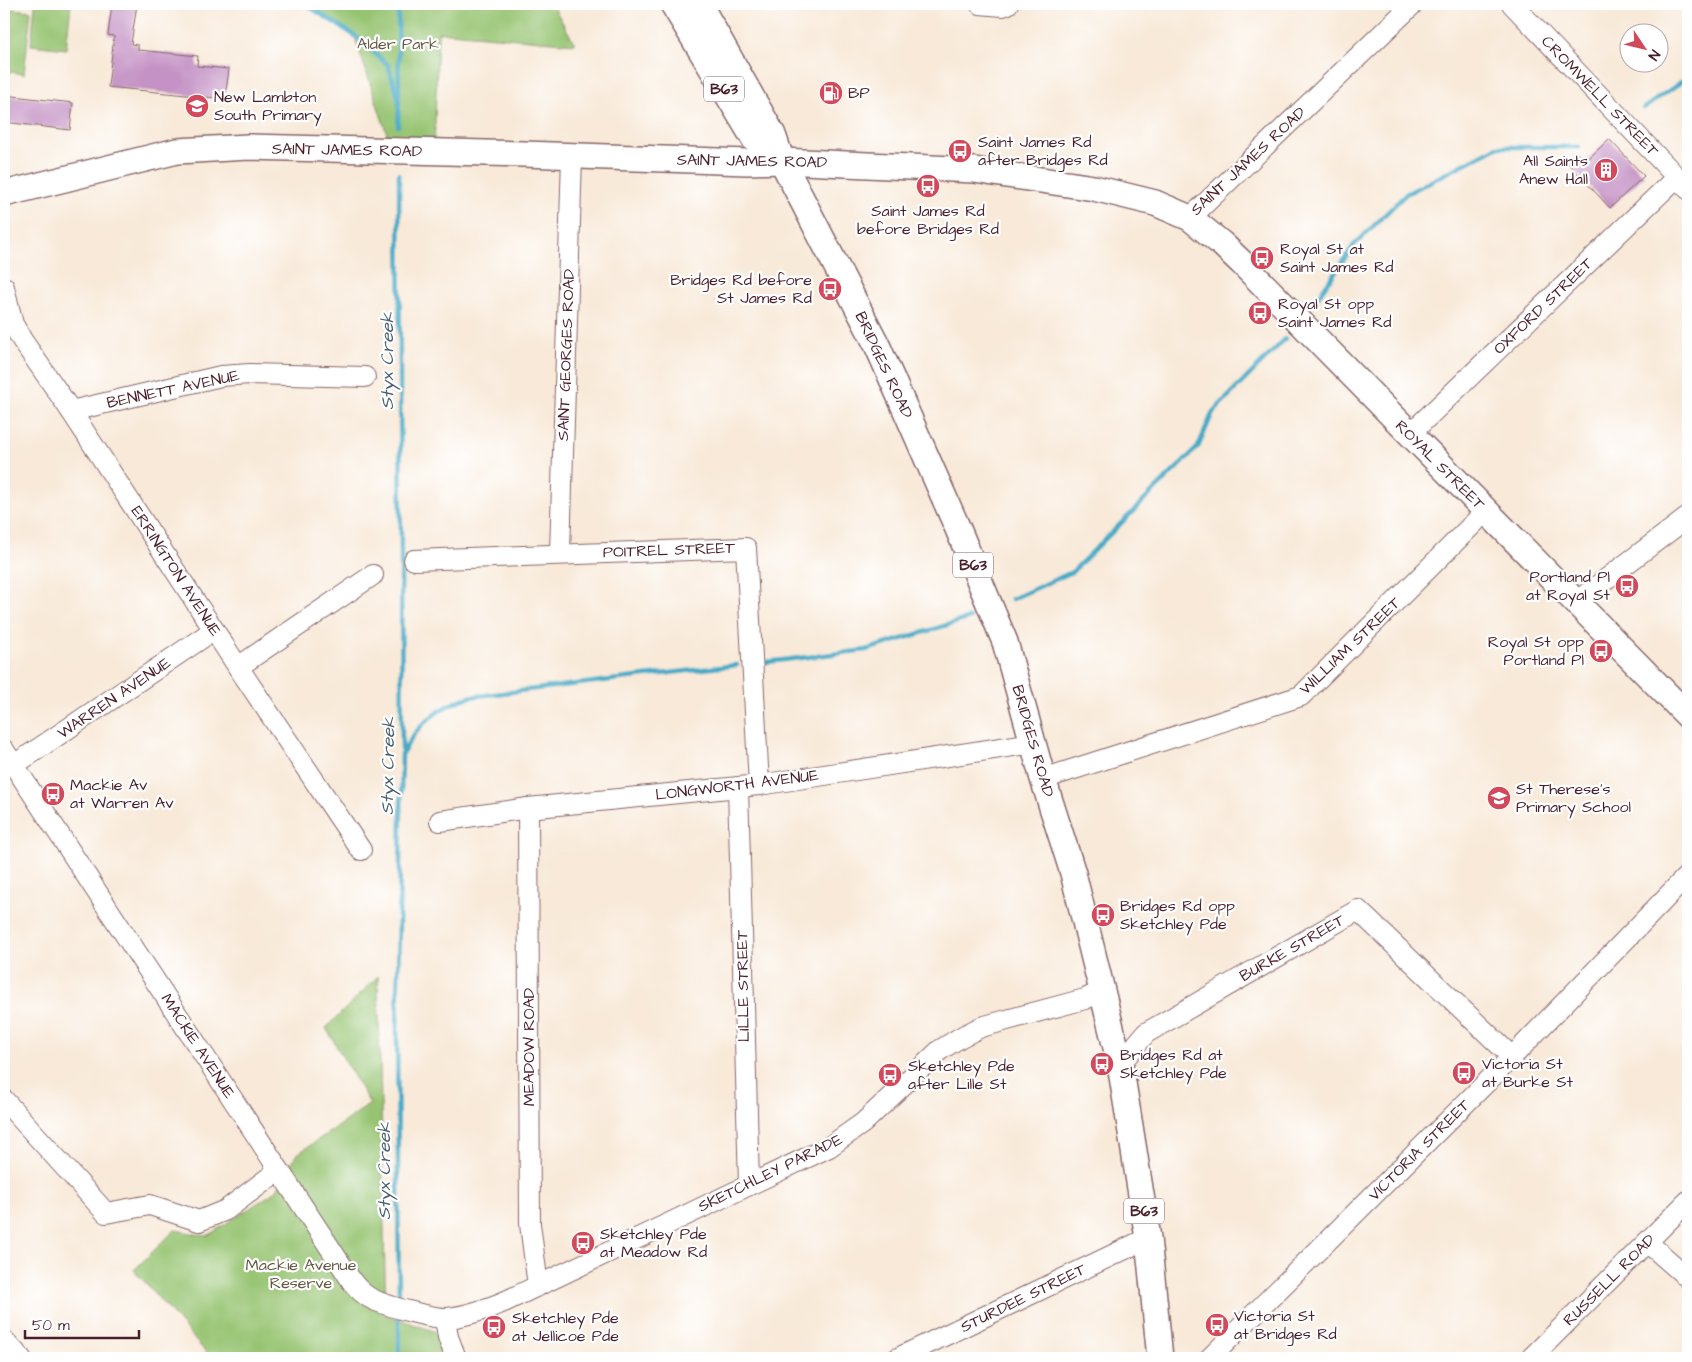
<svg xmlns="http://www.w3.org/2000/svg" width="1692" height="1362" font-family="'Architects Daughter',sans-serif">
<style>
.green{fill:#97c472;stroke:#70724e}
.lines{fill:none;stroke-linecap:round;stroke-linejoin:round}
.stream{stroke:#47aac7;stroke-width:4.5}
.building{fill:#c492c4}
.minor-casing{stroke:#876668;stroke-width:22}
.major-casing{stroke:#876668;stroke-width:28}
.minor{stroke:#fff;stroke-width:20}
.major{stroke:#fff;stroke-width:25}
.labels{text-anchor:middle;dominant-baseline:central;stroke-width:4.5;stroke-linejoin:round;paint-order:stroke}
.shield{fill:#fff;stroke:#80626b;stroke-width:1}
.shield-label{font-size:15px;font-weight:bold;fill:#4a1f2b}
.park-label{font-size:16px;fill:#655944;stroke:#fff}
.poi-label{font-size:16px;fill:#4a1f2b;stroke:#fff;text-anchor:start}
.street-label{font-size:16px;fill:#4a1f2b;stroke:#fff}
.water-label{font-size:18px;font-style:italic;fill:#495e71;stroke:#fff}
</style>
<rect width="100%" height="100%" fill="#fff"/>
<filter id="ink" filterUnits="userSpaceOnUse"><feTurbulence type="fractalNoise" baseFrequency=".02" numOctaves="2"/><feDisplacementMap in="SourceGraphic" scale="10" xChannelSelector="R" yChannelSelector="G"/><feConvolveMatrix kernelMatrix="1 2 1 2 8 2 1 2 1" color-interpolation-filters="sRGB"/></filter>
<filter id="wash" filterUnits="userSpaceOnUse"><feTurbulence type="fractalNoise" baseFrequency=".0096" numOctaves="4" result="noise"/><feDisplacementMap in="SourceGraphic" scale="20" xChannelSelector="R" yChannelSelector="G"/><feGaussianBlur stdDeviation="1.12" result="paint"/><feColorMatrix in="noise" values="0 0 0 0 0 0 0 0 0 0 0 0 0 0 0 0 0 1.4 0 .05"/><feComposite in="paint" operator="in"/></filter>
<g filter="url(#wash)">
<rect width="100%" height="100%" fill="#f8e9d8"/>
<g class="green">
<path d="M35,4H71L66,49L31,45Z"/>
<path d="M305,4H552L575,44L438,32L434,152H393L354,35Z"/>
<path d="M4,8L31,11L24,74L4,71Z"/>
<path d="M378,976L386,1315L434,1331L445,1358H211L134,1270L175,1230L207,1236L276,1191L296,1155L370,1104L326,1028Z"/>
</g>
<g class="lines">
<g class="stream">
<path d="M305,4L354,35L388,65L399,100L398,126"/>
<path d="M398,4L399,95"/>
<path d="M1644,108L1688,77"/>
<path d="M1313,304L1354,245L1406,194L1497,147H1579"/>
<path d="M1012,599L1072,572L1198,447L1213,412L1285,339"/>
<path d="M767,662L866,650L970,618"/>
<path d="M403,753C416,725 440,706 469,697L737,665"/>
<path d="M399,1303L397,1032L402,753L399,174"/>
<path d="M399,1313V1358"/>
</g>
</g>
<g id="blocks">
<g class="building">
<path d="M112,4H137L131,44L138,45V50L198,56L197,66L229,69L225,99L108,87L114,36L108,35Z"/>
<path d="M4,95L73,103L70,130L4,122Z"/>
<path d="M1609,139L1644,176L1610,208L1568,163L1577,154L1585,162Z"/>
</g>
</g>
</g>
<g filter="url(#ink)">
<use href="#blocks" fill-opacity="0" stroke="#876668" stroke-width="1"/>
<g class="lines">
<g class="minor-casing">
<g id="minor">
<path d="M980,4L1003,6L1008,4"/>
<path d="M1512,4L1688,189"/>
<path d="M1190,218L1413,4"/>
<path d="M4,287L13,324L22,340L71,411L238,667L361,850"/>
<path d="M71,411L221,376L250,374L365,377"/>
<path d="M1410,434L1677,177"/>
<path d="M560,553L572,156"/>
<path d="M414,560L746,548L759,785"/>
<path d="M1576,602L1688,517"/>
<path d="M238,667L373,575"/>
<path d="M4,750L353,1283C358,1289 363,1294 370,1298C382,1305 434,1319 447,1318C468,1316 487,1309 506,1301L829,1147L863,1123L940,1050L961,1037L981,1027L1085,999L1102,991"/>
<path d="M14,765L214,630"/>
<path d="M1043,779L1301,696L1486,511"/>
<path d="M738,787L749,1185"/>
<path d="M528,808L530,1224L538,1286"/>
<path d="M440,821L528,808L759,785L1033,743"/>
<path d="M1120,1064L1146,1033L1358,910L1512,1057"/>
<path d="M4,1100L106,1213L150,1205L199,1221L226,1210L279,1170"/>
<path d="M1647,1242L1688,1278"/>
<path d="M445,1318L448,1337L456,1358"/>
<path d="M4,1340L21,1358"/>
<path d="M898,1358L1148,1238"/>
<path d="M1210,1358L1512,1057L1688,875"/>
<path d="M1531,1358L1688,1201"/>
</g>
</g>
<g class="major-casing">
<g id="major">
<path d="M673,4L755,140L782,161"/>
<path d="M699,4L773,135L782,161L877,345L958,529L1005,642L1043,779L1073,873L1120,1064L1148,1238L1160,1358"/>
<path d="M4,194L177,151L248,147L524,154L747,162L782,161L974,170L1094,188L1155,203L1190,218L1222,244L1241,262L1688,716"/>
</g>
</g>
<use href="#minor" class="minor"/>
<use href="#major" class="major"/>
</g>
</g>
<defs>
<g id="fuel-disc" transform="scale(1.25)"><circle r="9.5" fill="#d1495b" stroke="#fff"/><path d="M-5.5-6h7V0h2V4h1.3V-2.5L3-4.5l.8-.8L6-3V5H2.5V1h-1V6h-7ZM-4.2-4.7v3.2H.2V-4.7Z" fill="#fff"/></g>
<g id="school-disc" transform="scale(1.25)"><circle r="9.5" fill="#d1495b" stroke="#fff"/><path d="M0-5L7-2L0 1L-7-2ZM-4 1L0 2.5L4 1V4Q0 6-4 4Z" fill="#fff"/></g>
<g id="bus-disc" transform="scale(1.25)"><circle r="9.5" fill="#d1495b" stroke="#fff"/><path d="M-5-6H5V4H4V6H2V4H-2V6H-4V4H-5ZM-3.5-4V0h7V-4ZM-3.5 1.2v1.5H-2V1.2ZM2 1.2v1.5H3.5V1.2Z" fill="#fff"/></g>
<g id="building-disc" transform="scale(1.25)"><circle r="9.5" fill="#d1495b" stroke="#fff"/><path d="M-4-6H4V6H1V3H-1V6H-4ZM-2.5-4.3h1.7v1.8h-1.7ZM.8-4.3h1.7v1.8H.8ZM-2.5-1h1.7V.8h-1.7ZM.8-1h1.7V.8H.8Z" fill="#fff"/></g>
</defs>
<g fill-rule="evenodd">
<use href="#fuel-disc" x="831" y="93"/>
<use href="#school-disc" x="197" y="106"/>
<use href="#bus-disc" x="960" y="151"/>
<use href="#building-disc" x="1606" y="170"/>
<use href="#bus-disc" x="928" y="186"/>
<use href="#bus-disc" x="1262" y="258"/>
<use href="#bus-disc" x="830" y="289"/>
<use href="#bus-disc" x="1260" y="313"/>
<use href="#bus-disc" x="1627" y="586"/>
<use href="#bus-disc" x="1601" y="651"/>
<use href="#bus-disc" x="53" y="794"/>
<use href="#school-disc" x="1499" y="798"/>
<use href="#bus-disc" x="1103" y="915"/>
<use href="#bus-disc" x="1102" y="1064"/>
<use href="#bus-disc" x="1464" y="1073"/>
<use href="#bus-disc" x="890" y="1075"/>
<use href="#bus-disc" x="583" y="1243"/>
<use href="#bus-disc" x="1217" y="1325"/>
<use href="#bus-disc" x="494" y="1327"/>
</g>
<g class="labels">
<g class="shield">
<rect x="704" y="76.5" width="40" height="25" rx="4"/>
<rect x="953" y="552.5" width="40" height="25" rx="4"/>
<rect x="1124" y="1198.5" width="40" height="25" rx="4"/>
</g>
<g class="shield-label">
<text x="724" y="89">B63</text>
<text x="973" y="565">B63</text>
<text x="1144" y="1211">B63</text>
</g>
<g class="park-label">
<text x="398" y="44">Alder Park</text>
<text x="301" y="1265">Mackie Avenue<tspan x="301" dy="18">Reserve</tspan></text>
</g>
<g class="poi-label">
<text x="848" y="93">BP</text>
<text x="214" y="97">New Lambton<tspan x="214" dy="18">South Primary</tspan></text>
<text x="978" y="142">Saint James Rd<tspan x="978" dy="18">after Bridges Rd</tspan></text>
<text x="1588" y="161" text-anchor="end">All Saints<tspan x="1588" dy="18">Anew Hall</tspan></text>
<text x="928" y="211" text-anchor="middle">Saint James Rd<tspan x="928" dy="18">before Bridges Rd</tspan></text>
<text x="1280" y="249">Royal St at<tspan x="1280" dy="18">Saint James Rd</tspan></text>
<text x="812" y="280" text-anchor="end">Bridges Rd before<tspan x="812" dy="18">St James Rd</tspan></text>
<text x="1278" y="304">Royal St opp<tspan x="1278" dy="18">Saint James Rd</tspan></text>
<text x="1610" y="577" text-anchor="end">Portland Pl<tspan x="1610" dy="18">at Royal St</tspan></text>
<text x="1584" y="642" text-anchor="end">Royal St opp<tspan x="1584" dy="18">Portland Pl</tspan></text>
<text x="70" y="785">Mackie Av<tspan x="70" dy="18">at Warren Av</tspan></text>
<text x="1516" y="789">St Therese's<tspan x="1516" dy="18">Primary School</tspan></text>
<text x="1120" y="906">Bridges Rd opp<tspan x="1120" dy="18">Sketchley Pde</tspan></text>
<text x="1120" y="1055">Bridges Rd at<tspan x="1120" dy="18">Sketchley Pde</tspan></text>
<text x="1482" y="1064">Victoria St<tspan x="1482" dy="18">at Burke St</tspan></text>
<text x="908" y="1066">Sketchley Pde<tspan x="908" dy="18">after Lille St</tspan></text>
<text x="600" y="1234">Sketchley Pde<tspan x="600" dy="18">at Meadow Rd</tspan></text>
<text x="1234" y="1316">Victoria St<tspan x="1234" dy="18">at Bridges Rd</tspan></text>
<text x="512" y="1318">Sketchley Pde<tspan x="512" dy="18">at Jellicoe Pde</tspan></text>
</g>
<g class="street-label">
<text transform="translate(1600 96) rotate(46)">CROMWELL STREET</text>
<text transform="translate(347 150) rotate(1)">SAINT JAMES ROAD</text>
<text transform="translate(752 161) rotate(1)">SAINT JAMES ROAD</text>
<text transform="translate(1248 161) rotate(-43)">SAINT JAMES ROAD</text>
<text transform="translate(1543 306) rotate(-44)">OXFORD STREET</text>
<text transform="translate(566 355) rotate(-88)">SAINT GEORGES ROAD</text>
<text transform="translate(884 365) rotate(65)">BRIDGES ROAD</text>
<text transform="translate(173 389) rotate(-12)">BENNETT AVENUE</text>
<text transform="translate(1440 465) rotate(45)">ROYAL STREET</text>
<text transform="translate(669 550) rotate(-2)">POITREL STREET</text>
<text transform="translate(176 571) rotate(57)">ERRINGTON AVENUE</text>
<text transform="translate(1350 646) rotate(-44)">WILLIAM STREET</text>
<text transform="translate(114 698) rotate(-34)">WARREN AVENUE</text>
<text transform="translate(1033 741) rotate(74)">BRIDGES ROAD</text>
<text transform="translate(737 785) rotate(-7)">LONGWORTH AVENUE</text>
<text transform="translate(1292 948) rotate(-30)">BURKE STREET</text>
<text transform="translate(743 986) rotate(-91)">LILLE STREET</text>
<text transform="translate(198 1046) rotate(57)">MACKIE AVENUE</text>
<text transform="translate(529 1047) rotate(-90)">MEADOW ROAD</text>
<text transform="translate(1419 1150) rotate(-45)">VICTORIA STREET</text>
<text transform="translate(770 1173) rotate(-26)">SKETCHLEY PARADE</text>
<text transform="translate(1609 1280) rotate(-45)">RUSSELL ROAD</text>
<text transform="translate(1023 1298) rotate(-26)">STURDEE STREET</text>
</g>
<g class="water-label">
<text transform="translate(387 361) rotate(-90)">Styx Creek</text>
<text transform="translate(388 766) rotate(-89)">Styx Creek</text>
<text transform="translate(384 1171) rotate(-90)">Styx Creek</text>
</g>
</g>
<rect width="1692" height="1362" fill="none" stroke="#fff" stroke-width="20"/>
<g transform="translate(1644 48) rotate(125)"><circle r="24" fill="#ffffff" stroke="#b7a5aa"/>
<path d="M0-4L9 19L0 12L-9 19Z" fill="#d1495b"/>
<text y="-8" font-size="14" font-weight="bold" text-anchor="middle" fill="#4a1f2b">N</text>
</g>
<path d="M25 1330v8h114v-8" fill="none" stroke="#4a1f2b" stroke-width="2.5"/>
<text x="32" y="1330" font-size="15" fill="#4a1f2b" stroke="#ffffff" stroke-width="4" paint-order="stroke">50 m</text>
</svg>
